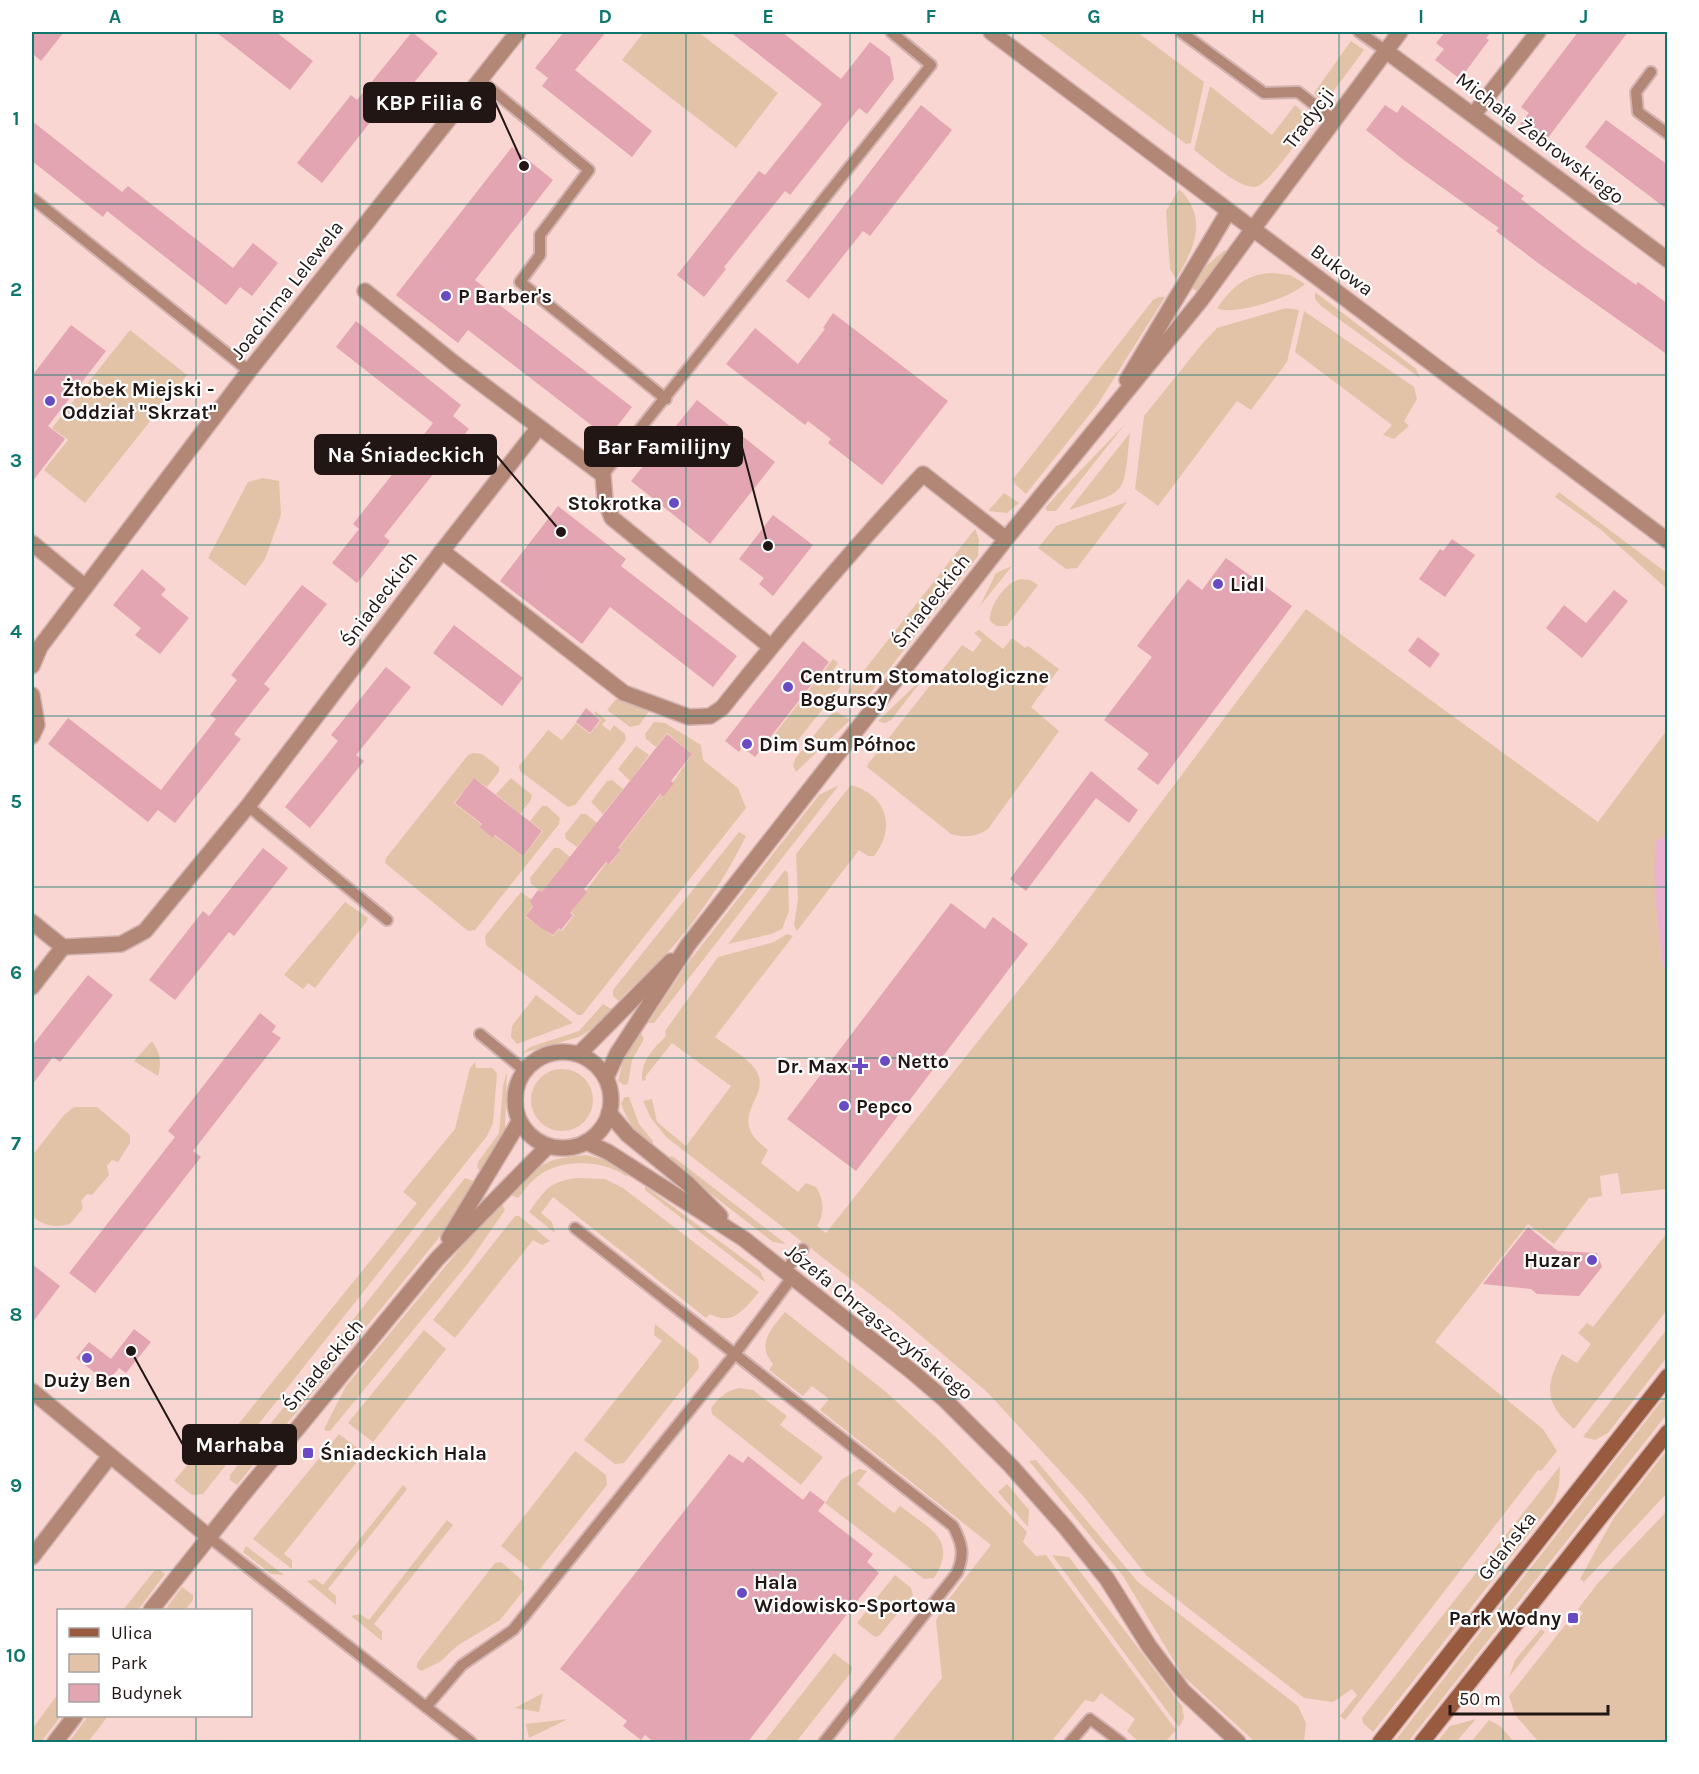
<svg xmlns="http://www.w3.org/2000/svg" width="1699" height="1774" font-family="Karla,sans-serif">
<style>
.green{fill:#e3c3a7}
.water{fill:#eab3cf}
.building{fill:#e2a5b1}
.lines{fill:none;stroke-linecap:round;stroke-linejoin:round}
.service-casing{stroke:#d3b3b0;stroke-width:14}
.minor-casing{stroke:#d3b3b0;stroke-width:18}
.tertiary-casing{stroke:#d3b3b0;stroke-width:18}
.secondary-casing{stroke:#d3b3b0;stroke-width:18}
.service{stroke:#b28775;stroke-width:10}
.minor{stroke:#b28775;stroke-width:15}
.tertiary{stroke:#b28775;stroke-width:15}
.secondary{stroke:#985b40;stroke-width:15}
.grid{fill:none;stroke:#0f766e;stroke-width:1.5;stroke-opacity:0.55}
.poi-dot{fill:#684ac3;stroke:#fff;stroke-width:2}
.labels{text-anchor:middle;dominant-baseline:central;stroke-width:4.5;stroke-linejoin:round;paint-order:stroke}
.street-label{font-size:20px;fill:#221615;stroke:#fff}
.poi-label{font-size:20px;font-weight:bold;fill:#221615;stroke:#fff;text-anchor:start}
.leader{fill:none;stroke:#221615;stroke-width:2}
.callout-dot{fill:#221615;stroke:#fff;stroke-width:2}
.callout{fill:#221615;stroke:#221615;stroke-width:2}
.callout-label{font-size:21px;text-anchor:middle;font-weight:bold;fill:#fff}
.neatline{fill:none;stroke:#0f766e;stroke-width:2}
.grid-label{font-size:20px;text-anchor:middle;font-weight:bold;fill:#0f766e}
</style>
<rect width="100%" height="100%" fill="#fad6d2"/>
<g class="green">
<path d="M644,32H698L778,93L736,148L622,60Z"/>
<path d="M1037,32H1137L1204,82L1191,143L1186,144Z"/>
<path d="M1351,41L1364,50L1327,100L1317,97L1314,93Z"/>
<path d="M1210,86L1272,135L1295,105L1312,120C1303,133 1268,187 1254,187C1237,187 1208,160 1194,150Z"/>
<path d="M1179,189C1209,218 1194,249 1176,279L1170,269L1166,211Z"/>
<path d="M1225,250L1228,251L1199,293L1192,288L1207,265Z"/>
<path d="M1272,273L1290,275L1305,284C1293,297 1231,317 1217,308C1232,287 1246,274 1272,273Z"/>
<path d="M1315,292L1416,369L1420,378L1321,306L1315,299Z"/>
<path d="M1159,297H1165L1098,404L1026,494L1015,484L1013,479L1153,300Z"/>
<path d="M1286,308L1299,310L1287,362L1251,410L1237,401L1158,506L1135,489L1144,416L1202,344L1217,328Z"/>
<path d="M1304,311L1414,387L1417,399L1404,421L1409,426L1394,439L1383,435L1392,425L1295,352Z"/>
<path d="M130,330L187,375L85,503L44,470L68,440L52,428Z"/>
<path d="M1126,423L1056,511H1047L1045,508L1054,498Z"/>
<path d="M1130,433C1123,496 1130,490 1069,510Z"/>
<path d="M263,478L279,481L281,515L265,559L245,586L208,558L248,482Z"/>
<path d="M1559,492L1667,573V589L1600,529L1555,497Z"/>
<path d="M1004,493L1019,503L1007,513L988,511Z"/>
<path d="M1127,502L1077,568L1066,569L1038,548L1056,526Z"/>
<path d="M975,529L979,539L978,556L859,707L849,700L848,691Z"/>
<path d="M1012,566L980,606L996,573Z"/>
<path d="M1021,579L1030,580L1038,585L1007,626H996L990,621C988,607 1006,581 1021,579Z"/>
<path d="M1306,609L1598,822L1667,730V835L1656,841L1657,911L1663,966L1668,971L1667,1189L1621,1194L1618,1173L1600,1176L1602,1196L1589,1198L1554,1244L1528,1224L1435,1342L1543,1429L1557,1451L1541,1471L1538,1470L1345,1720L1340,1716L1357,1695L1352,1689L1333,1702L1304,1698L1147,1576L1084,1497L987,1392L892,1311L666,1137L651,1118L643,1101L652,1099L657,1122L686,1146L731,1086L672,1043L645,1077L646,1080L642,1081C641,1061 652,1050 666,1036L665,1031L718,957L774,942L787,934L793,936L715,1037C728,1047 747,1057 756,1070C771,1095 735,1110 754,1137C758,1142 764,1146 768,1150L761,1163L798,1192L806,1183L816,1187C824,1199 825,1214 817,1226L826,1233L1055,944Z"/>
<path d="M979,630L1003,649L1012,638L1025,648L1028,646L1059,669L1031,707L1059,731L988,829C976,837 965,838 951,834L867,767L868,764L962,645L973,652L982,640L974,633Z"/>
<path d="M833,659L838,663L829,676L835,681L845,668L848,677L787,754L770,740Z"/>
<path d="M926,675L891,720L885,723L878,721Z"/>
<path d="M616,699L650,710L639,725L630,727L607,710Z"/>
<path d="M595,711L606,720L602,725L610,731L614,725L625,734L626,740L575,805L568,807L520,771L519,766L548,730L562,740L576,723L590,734L601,720L594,713Z"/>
<path d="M837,712L850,720L796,772L793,766L795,759L831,714Z"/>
<path d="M654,722L665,723L701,745L703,760L738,788L746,808L582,1015H578L486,945L485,936L521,892L535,902L526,917L553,936L559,929L562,931L574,915L571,912L607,862L610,864L621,850L619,848L660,795L663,797L692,754L667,733L656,747L646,739L645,734Z"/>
<path d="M636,746L649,755L630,781L618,769Z"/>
<path d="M473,753L482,754L499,767V772L487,787L474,778L454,803L481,824L479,827L493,838L495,836L523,856L543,831L530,821L542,806H547L560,818L559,824L475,930L468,931L385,863L386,858L468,755Z"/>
<path d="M511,778L532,795L531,800L520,814L496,794Z"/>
<path d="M612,780L623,789L603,814L591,802L607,781Z"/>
<path d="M839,785L654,1023H648L687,964L819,795Z"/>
<path d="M851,785C886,794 897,828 874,856H868L859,850L797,931L794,925L798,899L796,854Z"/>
<path d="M581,814H586L597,823L577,847L566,839L565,834Z"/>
<path d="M739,832L746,836C724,881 694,925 659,962C647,976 631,986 619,1001L613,996V990Z"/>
<path d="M554,848H559L570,857L542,892L531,884L530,878Z"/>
<path d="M785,870L788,873L789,911L782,929L771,934L728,944Z"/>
<path d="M345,902L368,918L367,921L315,988L308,983L303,989L284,975Z"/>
<path d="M536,995L573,1023L517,1044L511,1037L512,1026Z"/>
<path d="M603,1004L613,1010L601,1023L579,1037L523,1053L530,1047L579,1031Z"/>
<path d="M641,1033L644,1039L632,1060L628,1084L624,1085L618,1081L624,1057Z"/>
<path d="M152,1041C160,1053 162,1062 158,1076L134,1061Z"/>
<path d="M475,1062L476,1068H492L497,1073L493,1123L487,1136L203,1494L192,1495L174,1481L201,1449L209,1448L215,1453L417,1203L403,1192L455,1129L470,1068Z"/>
<circle cx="562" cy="1100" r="31"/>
<path d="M507,1072L505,1129L501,1142L481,1172L477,1167L478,1162L499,1133L503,1086Z"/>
<path d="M625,1097H629L639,1124L653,1141L652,1147C637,1134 627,1122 621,1103Z"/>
<path d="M74,1107H97L130,1135V1143L118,1162L112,1160L107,1166L109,1175L92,1195L87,1194L81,1201L83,1208L70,1224C54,1228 44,1226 32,1216V1156L64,1115Z"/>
<path d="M587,1155L612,1162L629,1175L626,1176C602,1160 561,1158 537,1177C530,1182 524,1191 518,1198L510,1195C539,1164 544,1158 587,1155Z"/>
<path d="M672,1156L675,1158L786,1244L773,1242L666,1159Z"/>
<path d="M465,1178L474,1181L447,1228L237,1485L230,1480V1475Z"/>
<path d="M577,1178L605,1179L623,1188L759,1292C745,1308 733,1327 710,1314L706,1318L553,1197L541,1213L552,1222L555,1233L529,1212C545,1190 548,1182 577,1178Z"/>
<path d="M645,1186L760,1271L766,1283L645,1190Z"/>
<path d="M502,1204L505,1210L469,1262L330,1431H326L324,1429L346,1386L468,1239Z"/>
<path d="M515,1216H519L550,1241L542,1245L533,1240L455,1338L433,1320Z"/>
<path d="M1667,1233V1310L1574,1429C1545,1404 1544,1387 1562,1354L1577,1363L1591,1344L1578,1333L1587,1323L1593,1327Z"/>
<path d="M785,1312L886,1392L942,1443L1027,1532L1023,1542L1036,1556L1046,1555L1176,1730L1165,1742H1139L1127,1731L1135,1719L1101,1693L1094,1702L1085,1700L1051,1742H891L942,1678L936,1621L941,1609L991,1545L820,1410L829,1399L812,1386L803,1396L769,1370L773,1364C756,1344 771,1329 785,1312Z"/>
<path d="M655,1324L698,1359L699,1368L624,1463L615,1464L584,1440L662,1341L654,1335Z"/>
<path d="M1667,1329V1357L1608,1433L1595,1440L1583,1437Z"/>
<path d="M424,1330L446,1349L373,1442L348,1423Z"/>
<path d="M740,1388L753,1390L787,1416L780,1425L823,1457L801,1485L712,1414L711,1408C720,1397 726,1390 740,1388Z"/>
<path d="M1667,1394V1414L1408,1742H1394Z"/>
<path d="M339,1434L364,1453L284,1554L292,1560V1569L253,1539Z"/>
<path d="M1667,1450V1493L1584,1582L1580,1579L1613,1519Z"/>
<path d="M575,1451L606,1475L607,1485L540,1569L531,1570L501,1546Z"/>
<path d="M1036,1460L1138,1582L1298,1706L1306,1723L1304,1742H1255L1183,1676L1123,1576L1029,1461Z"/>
<path d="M1560,1466L1559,1486L1554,1502L1373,1732L1363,1723L1362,1718Z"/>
<path d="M859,1469L867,1471L857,1484L894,1513L900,1506C928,1528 959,1539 934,1578L924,1579L825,1503L841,1480Z"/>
<path d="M1007,1484L1029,1510L1028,1527L998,1492Z"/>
<path d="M403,1485L407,1489L328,1589L336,1596V1605L307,1581L315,1579L323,1585Z"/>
<path d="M1667,1511V1742H1539L1515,1715L1509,1696L1566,1624L1571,1628L1583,1613L1578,1609L1598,1583Z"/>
<path d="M447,1520L453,1525L374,1624L382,1631V1641L351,1616L360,1614L369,1620Z"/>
<path d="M246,1546L284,1575L271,1574L243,1552Z"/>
<path d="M1052,1555L1069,1557L1182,1706L1184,1718L1179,1727Z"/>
<path d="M501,1562L523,1581L524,1590L500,1620L457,1646L440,1662L421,1671L417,1668V1663L495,1563Z"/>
<path d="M155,1570H160L165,1574L138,1610H123Z"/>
<path d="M895,1575L911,1588L913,1595L879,1636L875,1637L857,1623Z"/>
<path d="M182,1587L193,1595V1600L185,1610H165Z"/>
<path d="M1541,1629L1545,1632L1509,1677L1515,1660Z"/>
<path d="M834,1653L852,1667V1671L796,1742H764Z"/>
<path d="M543,1693L539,1712L515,1708Z"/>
<path d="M58,1694V1716H61L41,1742H32V1729Z"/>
<path d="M88,1716H108L88,1742H69Z"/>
<path d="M568,1719L529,1738L526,1724Z"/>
<path d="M1476,1719L1456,1742H1437L1450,1726Z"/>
<path d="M1489,1720L1500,1726L1514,1742H1471Z"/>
</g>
<path class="water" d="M1667,835V971L1663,967C1658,924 1652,883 1656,841Z"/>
<g class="building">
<path d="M32,32H64L41,61L32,53Z"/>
<path d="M216,32H276L313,61L290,90Z"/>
<path d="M412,32L438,53L383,121L376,115L322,183L297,163L351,95L357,100Z"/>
<path d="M564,32H606L575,70L652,131L632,157L542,86L548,78L535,68Z"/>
<path d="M730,32H782L841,79L870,42L890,57L894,79L867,114L859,108L790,195L785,191L724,267L726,269L704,297L677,275L759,171L765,175L822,104Z"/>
<path d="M1445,32H1491L1486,38L1489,40L1460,79L1435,60L1444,49L1436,43Z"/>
<path d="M1578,32H1628L1544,143L1520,124L1529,113L1521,107Z"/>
<path d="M921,105L952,130L870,236L863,231L809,299L786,281Z"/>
<path d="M1385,105L1397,113L1402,105L1524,196L1521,199L1583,247L1636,285L1638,282L1668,304V355L1538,263L1496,231L1499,228L1405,161L1366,130Z"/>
<path d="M1606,120L1668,165V210L1585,147Z"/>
<path d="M32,121L122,192L128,186L233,268L253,243L278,263L252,296L240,287L226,305L107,211L103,217L32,161Z"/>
<path d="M512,147L553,180L475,280L495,296L493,300L632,407L608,438L468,330L458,343L396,295Z"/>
<path d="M833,313L948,401L882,485L828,443L831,439L808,421L805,425L726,364L755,328L798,364L825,329L823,328Z"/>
<path d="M356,321L461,405L453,416L469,429L384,536L390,541L357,583L332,563L359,529L353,524L433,423L336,347Z"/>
<path d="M71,325L106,351L48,426L65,439L32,482V376Z"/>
<path d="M697,400L775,462L710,544L631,481Z"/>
<path d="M558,506L626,559L621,566L737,656L713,687L610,607L582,644L500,581Z"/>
<path d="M773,515L813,545L773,596L759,584L764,578L739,559Z"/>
<path d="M1452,539L1475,555L1445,597L1419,579L1440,549L1443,551Z"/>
<path d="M1226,558L1292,606L1158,785L1137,769L1149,754L1104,720L1152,657L1137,646L1188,579L1202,590Z"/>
<path d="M142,569L166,589L161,595L189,618L160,654L135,635L141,628L113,605Z"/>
<path d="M302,585L327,604L264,684L270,689L234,734L241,739L175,823L158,810L148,822L48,744L68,718L161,790L216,719L210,715L237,680L231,675Z"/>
<path d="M1614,590L1628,601L1582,658L1546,628L1564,605L1586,623Z"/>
<path d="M454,625L523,678L502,706L433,653Z"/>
<path d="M1418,637L1440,654L1430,668L1408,651Z"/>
<path d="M803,641L829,662L755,757L742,747L739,752L725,741Z"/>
<path d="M386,667L411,687L356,755L364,761L310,828L285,807L338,741L331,735Z"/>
<path d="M586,708L600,720L590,733L576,722Z"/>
<path d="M667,734L692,754L671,781L674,783L663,797L660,794L618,848L621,850L609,864L606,862L584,889L587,892L570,913L573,915L561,930L559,928L553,935L541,928L526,916L533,907L530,901L538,890L542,892Z"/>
<path d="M1091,771L1138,810L1129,823L1096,798L1026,891L1010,879Z"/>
<path d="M474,778L542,831L523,856L495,835L493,838L479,827L482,824L455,803Z"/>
<path d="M263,848L288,868L234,936L229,932L175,1000L149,980L203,911L209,916Z"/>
<path d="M951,903L985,929L993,917L1028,944L856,1171L787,1119Z"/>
<path d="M88,975L113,995L60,1062L53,1057L32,1085V1046Z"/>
<path d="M260,1013L276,1026L272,1032L281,1038L193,1151L201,1157L95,1293L69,1273L175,1137L168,1131Z"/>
<path d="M1528,1227L1558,1251L1597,1253L1602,1267L1579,1296L1537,1294L1531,1289L1483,1284Z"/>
<path d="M32,1264L60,1286L32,1323Z"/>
<path d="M134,1329L151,1342L126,1373L119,1368L107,1382L76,1358L89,1342L111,1359Z"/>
<path d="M729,1454L743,1463L748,1456L803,1500L810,1491L825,1502L818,1511L873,1554L867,1562L879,1573L747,1743H655L645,1735L641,1740L623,1726L627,1721L560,1669Z"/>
</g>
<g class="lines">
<g class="service-casing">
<g id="service">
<path d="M1181,32L1264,93L1298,92L1334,120"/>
<path d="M1359,32L1386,51"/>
<path d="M1651,72L1636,92L1638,112L1668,134"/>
<path d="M480,80L589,170L540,235V255L520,282L666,399"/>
<path d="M32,198L249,371"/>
<path d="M603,475L931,65L891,32"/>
<path d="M248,806L387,920"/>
<path d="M480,1034L524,1070"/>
<path d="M575,1228L953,1526C962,1543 965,1554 957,1573L824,1742"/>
<path d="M785,1271L803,1249"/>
<path d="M209,1537L426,1707L462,1665L513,1630L734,1355L793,1276"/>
<path d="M426,1707L471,1742"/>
<path d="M1070,1742L1090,1719L1121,1742"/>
</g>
</g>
<g class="minor-casing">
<g id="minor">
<path d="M1386,51L1668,260"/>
<path d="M1474,114L1538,32"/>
<path d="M1253,229L1400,32"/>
<path d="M365,291L454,363L603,475L605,500L612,518L771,647"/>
<path d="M32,543L84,586"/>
<path d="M442,551L539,427"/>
<path d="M32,666L40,647L249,371L518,32"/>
<path d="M32,695L37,725L32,736"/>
<path d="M32,922L63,947"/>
<path d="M63,947L121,944L145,931L248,806L442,551L624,693L689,717L710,716L722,708C786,628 852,549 923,474L1006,539"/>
<path d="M32,987L63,947"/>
<path d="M609,1113L628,1135L687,1183L720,1216"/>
<path d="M586,1142L608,1152L744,1239L910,1370L944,1399L1011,1466L1066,1528L1107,1579L1149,1646L1183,1691L1238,1742"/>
<path d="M32,1391L209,1537"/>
<path d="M32,1557L110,1456"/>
</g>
</g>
<g class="tertiary-casing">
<g id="tertiary">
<path d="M991,32L1668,541"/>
<path d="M1127,380L1228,212"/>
<circle cx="563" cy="1100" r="48"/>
<path d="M579,1054L671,961"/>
<path d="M606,1078L617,1054L688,945L1006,539L1201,300L1253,229"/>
<path d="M449,1238L519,1122"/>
<path d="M151,1610L241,1497L437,1259L548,1146"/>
<path d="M55,1742L75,1716"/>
</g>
</g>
<g class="secondary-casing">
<g id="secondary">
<path d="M1380,1742L1668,1376"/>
<path d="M1422,1742L1668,1432"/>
</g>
</g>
<use href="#service" class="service"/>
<use href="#minor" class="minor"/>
<use href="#tertiary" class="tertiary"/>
<use href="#secondary" class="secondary"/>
</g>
<path class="grid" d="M196,32V1610M360,32V1742M523,32V1742M686,32V1742M850,32V1742M1013,32V1742M1176,32V1742M1339,32V1742M1503,32V1742M32,204H1668M32,375H1668M32,545H1668M32,716H1668M32,887H1668M32,1058H1668M32,1229H1668M32,1399H1668M32,1570H1668M196,1716V1742"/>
<g class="poi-dot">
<circle cx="446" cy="296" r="6"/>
<circle cx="50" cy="401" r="6"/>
<circle cx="674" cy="503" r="6"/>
<circle cx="1218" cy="584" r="6"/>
<circle cx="788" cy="687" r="6"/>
<circle cx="747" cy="744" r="6"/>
<circle cx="885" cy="1061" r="6"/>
<path d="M857 1057h6v6h6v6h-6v6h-6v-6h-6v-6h6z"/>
<circle cx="844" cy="1106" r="6"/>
<circle cx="1592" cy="1260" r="6"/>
<circle cx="87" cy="1358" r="6"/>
<rect x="302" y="1447" width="12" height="12" rx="3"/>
<circle cx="742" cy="1593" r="6"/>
<rect x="1567" y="1612" width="12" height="12" rx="3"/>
</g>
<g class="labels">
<g class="street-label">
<text transform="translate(1309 118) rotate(-53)">Tradycji</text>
<text transform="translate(1540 138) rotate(37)">Michała Żebrowskiego</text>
<text transform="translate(1342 270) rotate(37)">Bukowa</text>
<text transform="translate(287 290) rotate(-52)">Joachima Lelewela</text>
<text transform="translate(379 599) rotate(-53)">Śniadeckich</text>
<text transform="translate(931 601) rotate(-52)">Śniadeckich</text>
<text transform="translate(879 1322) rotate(39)">Józefa Chrząszczyńskiego</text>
<text transform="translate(323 1365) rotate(-50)">Śniadeckich</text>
<text transform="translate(1507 1546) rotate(-52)">Gdańska</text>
</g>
<g class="poi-label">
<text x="458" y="296">P Barber's</text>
<text x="62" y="389">Żłobek Miejski -<tspan x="62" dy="23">Oddział "Skrzat"</tspan></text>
<text x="662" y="503" text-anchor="end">Stokrotka</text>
<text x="1230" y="584">Lidl</text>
<text x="800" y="676">Centrum Stomatologiczne<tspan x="800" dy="23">Bogurscy</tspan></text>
<text x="759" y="744">Dim Sum Północ</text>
<text x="897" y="1061">Netto</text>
<text x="848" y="1066" text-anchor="end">Dr. Max</text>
<text x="856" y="1106">Pepco</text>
<text x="1580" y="1260" text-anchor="end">Huzar</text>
<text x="87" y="1380" text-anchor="middle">Duży Ben</text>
<text x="320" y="1453">Śniadeckich Hala</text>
<text x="754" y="1582">Hala<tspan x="754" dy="23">Widowisko-Sportowa</tspan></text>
<text x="1561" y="1618" text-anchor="end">Park Wodny</text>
</g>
</g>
<path class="leader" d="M524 166L495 102M768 546L742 447M561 532L496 455M131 1351L183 1445"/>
<g class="callout-dot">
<circle cx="524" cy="166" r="6"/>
<circle cx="768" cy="546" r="6"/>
<circle cx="561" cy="532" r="6"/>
<circle cx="131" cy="1351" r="6"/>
</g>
<g class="callout">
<rect x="364" y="83" width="131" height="39" rx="6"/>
<rect x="585" y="427" width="157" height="39" rx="6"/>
<rect x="315" y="435" width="181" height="39" rx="6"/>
<rect x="183" y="1425" width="113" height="39" rx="6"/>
</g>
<g class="callout-label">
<text x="429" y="110">KBP Filia 6</text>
<text x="664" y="454">Bar Familijny</text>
<text x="406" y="462">Na Śniadeckich</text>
<text x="240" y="1452">Marhaba</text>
</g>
<rect width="1699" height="1774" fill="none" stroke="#ffffff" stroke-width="66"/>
<rect x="57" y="1609" width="195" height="108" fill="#ffffff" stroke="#a7a2a1" stroke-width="1.5"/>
<rect x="69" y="1628" width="30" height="9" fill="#985b40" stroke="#a7a2a1" stroke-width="1.5"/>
<text x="111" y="1639" font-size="18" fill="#221615">Ulica</text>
<rect x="69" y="1654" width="30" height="18" fill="#e3c3a7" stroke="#a7a2a1" stroke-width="1.5"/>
<text x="111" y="1669" font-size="18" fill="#221615">Park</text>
<rect x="69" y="1684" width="30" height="18" fill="#e2a5b1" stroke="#a7a2a1" stroke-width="1.5"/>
<text x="111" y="1699" font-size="18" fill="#221615">Budynek</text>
<path d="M1450 1705v9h158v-9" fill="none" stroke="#221615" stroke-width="3"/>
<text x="1459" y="1705" font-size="18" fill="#221615" stroke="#ffffff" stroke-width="4.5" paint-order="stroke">50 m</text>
<rect x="33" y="33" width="1633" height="1708" class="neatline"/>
<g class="grid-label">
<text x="115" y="23">A</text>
<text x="278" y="23">B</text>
<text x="441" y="23">C</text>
<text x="605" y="23">D</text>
<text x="768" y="23">E</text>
<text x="931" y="23">F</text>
<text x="1094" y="23">G</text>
<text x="1258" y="23">H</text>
<text x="1421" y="23">I</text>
<text x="1584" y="23">J</text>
<text x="16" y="125">1</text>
<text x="16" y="296">2</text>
<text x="16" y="467">3</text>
<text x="16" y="638">4</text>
<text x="16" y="808">5</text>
<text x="16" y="979">6</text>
<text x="16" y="1150">7</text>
<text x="16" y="1321">8</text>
<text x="16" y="1492">9</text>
<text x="16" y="1662">10</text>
</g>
</svg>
